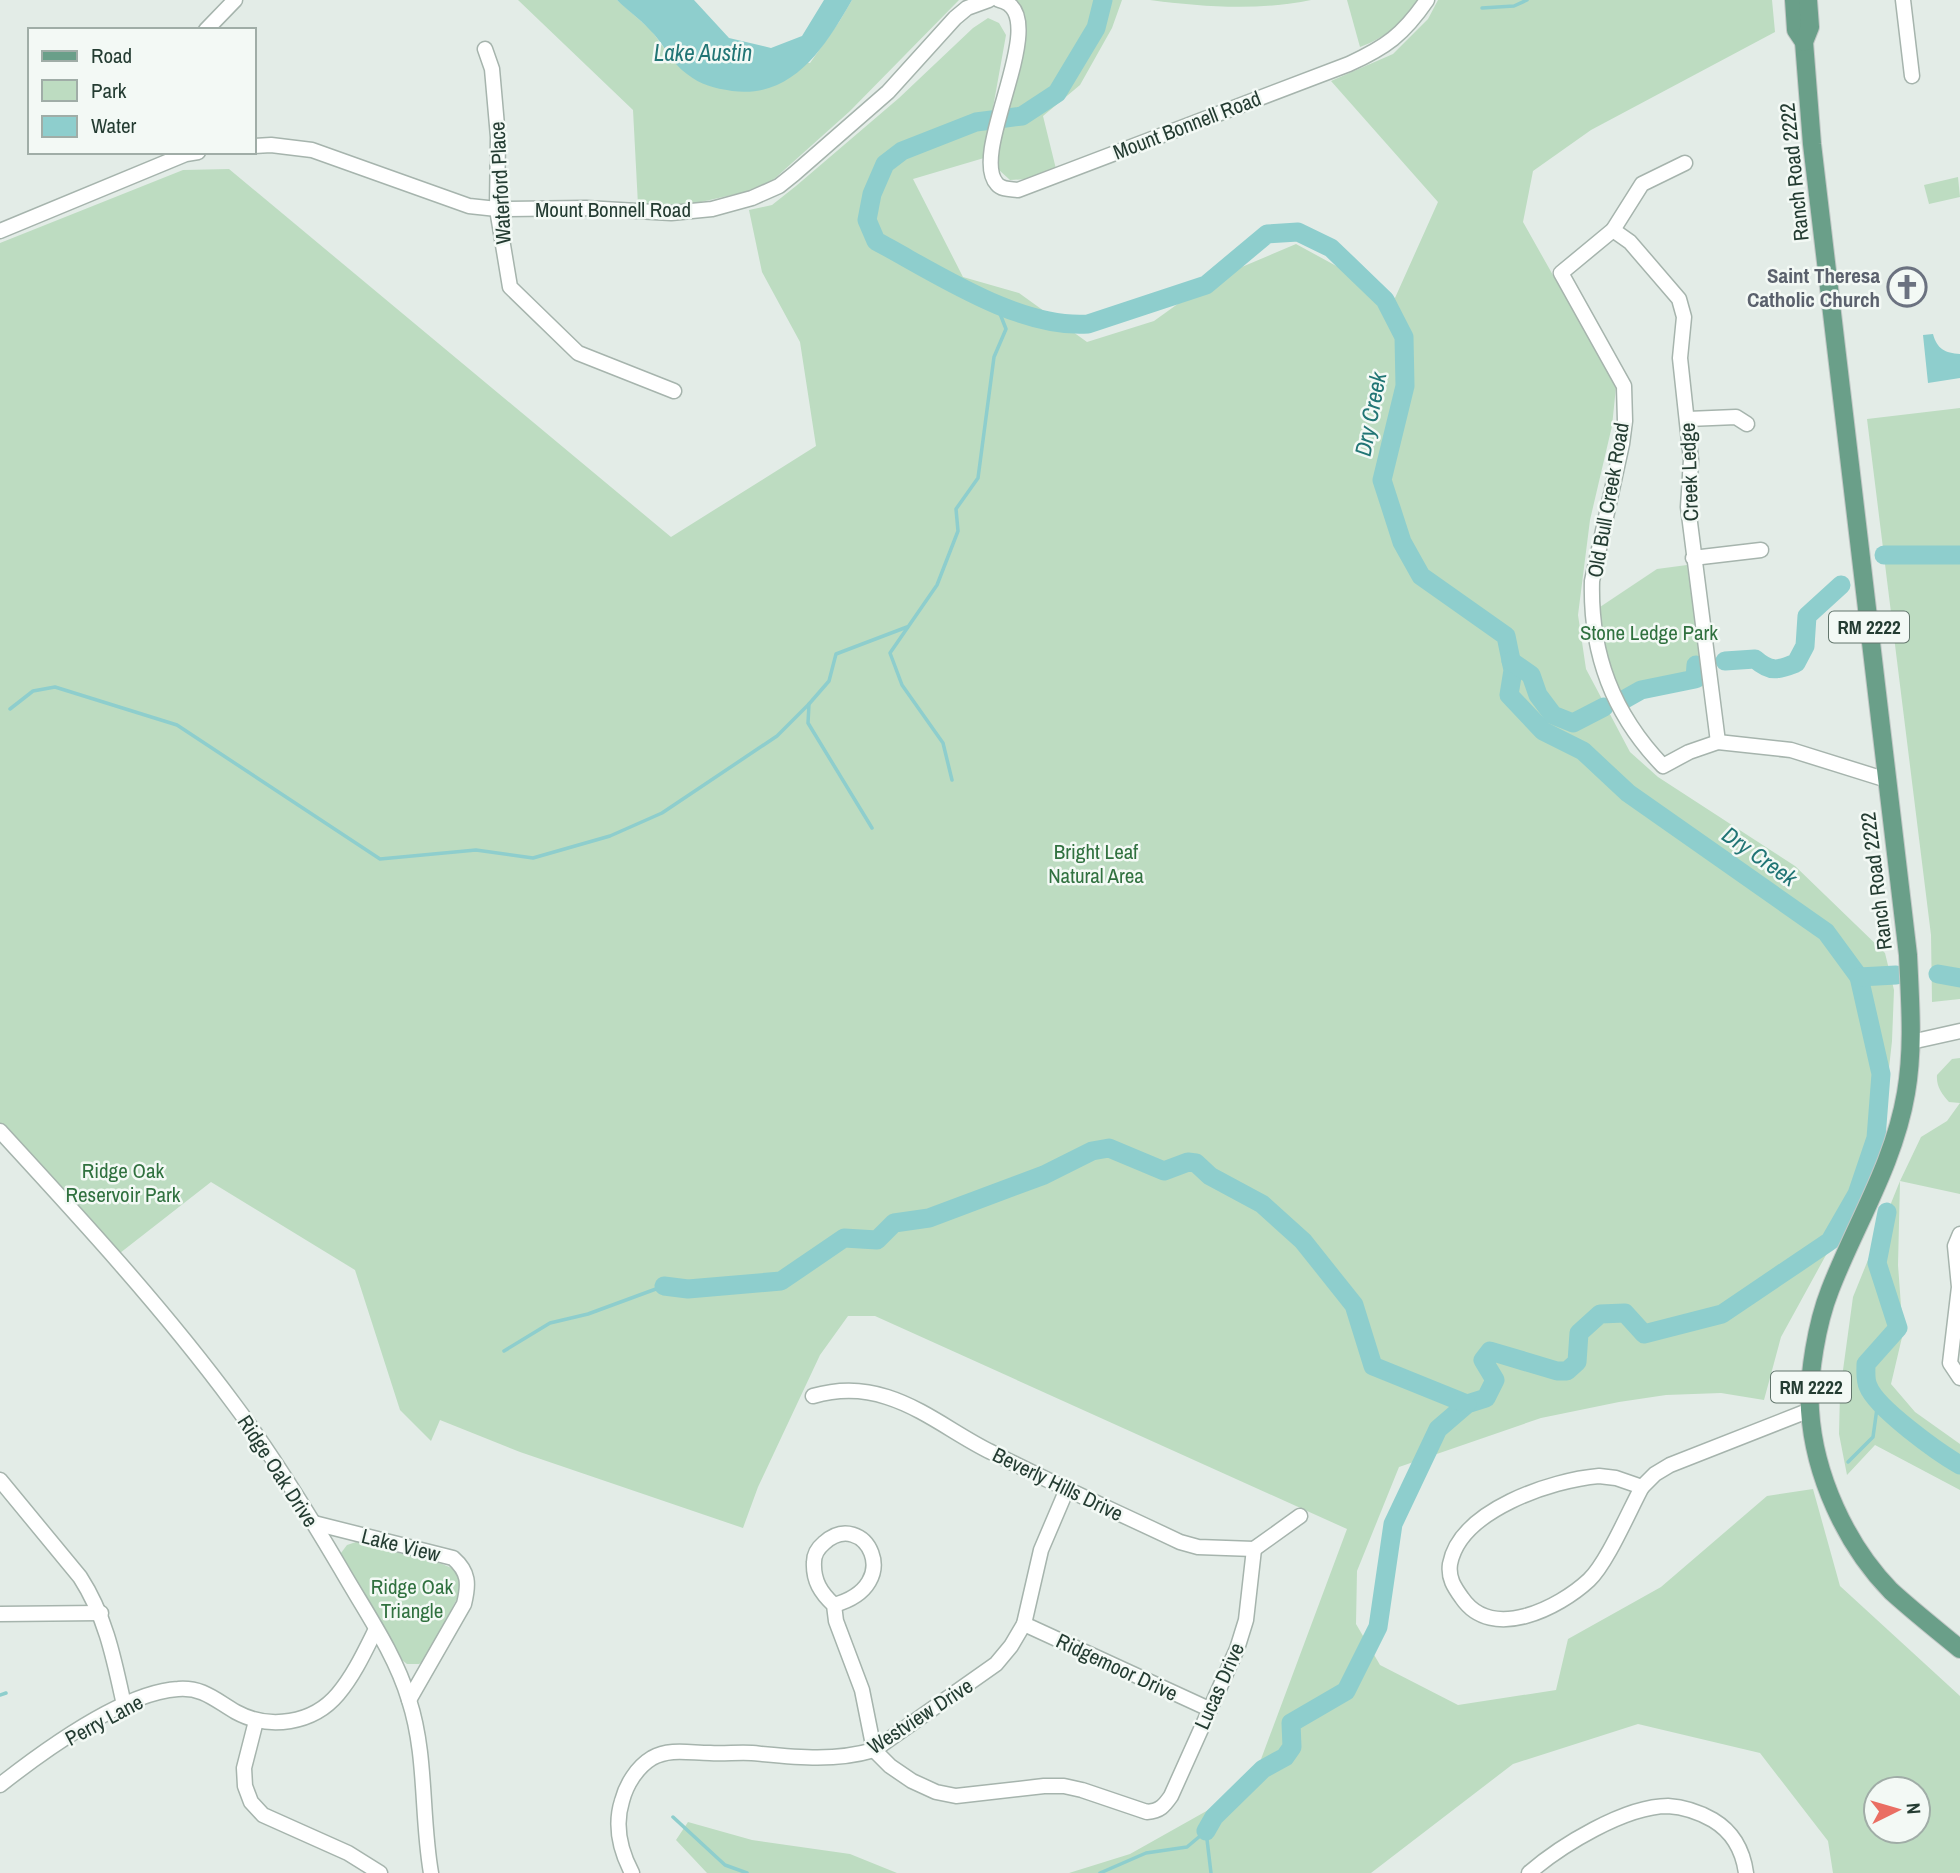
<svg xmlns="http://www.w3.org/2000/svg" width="1960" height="1873" font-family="'Archivo Narrow',sans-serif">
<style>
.green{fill:#bddcc1;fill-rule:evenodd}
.water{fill:#8ececd}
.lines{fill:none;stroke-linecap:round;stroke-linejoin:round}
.stream{stroke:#8ececd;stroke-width:3.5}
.river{stroke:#8ececd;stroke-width:19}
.minor-casing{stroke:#a6b4ad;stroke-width:17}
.major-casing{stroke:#c2c8c6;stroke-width:20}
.minor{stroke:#fff;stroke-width:14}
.major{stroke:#6a9f89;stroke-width:18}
.labels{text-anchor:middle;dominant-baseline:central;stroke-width:5;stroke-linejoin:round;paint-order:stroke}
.shield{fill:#f3f9f5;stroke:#62756c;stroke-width:2}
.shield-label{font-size:19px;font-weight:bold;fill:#243c32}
.street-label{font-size:21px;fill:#243c32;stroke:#f3f9f5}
.worship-label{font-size:21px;font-weight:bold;fill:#5b616d;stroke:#f3f9f5;text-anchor:end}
.park-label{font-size:21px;fill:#30713f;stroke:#f3f9f5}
.water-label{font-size:23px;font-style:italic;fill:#217575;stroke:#f3f9f5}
</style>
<rect width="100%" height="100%" fill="#e3ece7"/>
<g class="green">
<path d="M518,0H617L651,30L667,52L810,63L839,22L852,0H959L850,111L773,180L745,192L692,204L638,205L633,110Z"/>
<path d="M1014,0H1122L1112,28L1080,85L1043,116L1056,169L1027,179L1010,180L999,170L997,156L1026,37L1024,14Z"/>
<path d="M1150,0H1311C1258,11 1203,7 1150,0Z"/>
<path d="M1347,0H1420C1403,21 1386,38 1360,47Z"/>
<path d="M1438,0H1772L1775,32L1591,130L1533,171L1523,222L1616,387L1612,426L1590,520L1578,615L1586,669L1630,752L1658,777L1795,866L1885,953L1894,990L1892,1041L1885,1104L1866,1172L1826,1255L1781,1337L1764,1400L1721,1393L1666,1395L1619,1402L1541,1418L1399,1467L1357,1571L1356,1624L1380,1665L1458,1705L1556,1690L1568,1639L1661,1587L1767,1496L1813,1489L1840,1586L1960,1696V1873H1833L1828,1841L1760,1753L1638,1724L1513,1764L1371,1873H1069L1130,1854L1251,1786L1347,1529L875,1316H848L820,1355L758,1487L743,1528L520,1452L440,1420L431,1441L400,1410L355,1270L211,1182L120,1253L0,1124V243L183,170L229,169L671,537L816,446L800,342L762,272L749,210L772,205L796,186L899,98L973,28L988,18L999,23L1006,35L984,158L913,179L963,277L1019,293L1087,342L1154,321L1211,280L1296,244L1395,298L1438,202L1331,81L1393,54L1428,19ZM1876,1789H1918V1831H1876Z"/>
<path d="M1958,177L1960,197L1929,204L1924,185Z"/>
<path d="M1960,408V999L1932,1002L1931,935L1867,419Z"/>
<path d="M1687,565L1704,686L1617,695L1604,656L1597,609L1657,569Z"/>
<path d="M1960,1058V1194L1900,1181L1898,1265L1903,1333L1891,1384L1915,1412L1960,1444V1490L1875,1445L1847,1475L1839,1434L1840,1392L1853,1297L1900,1181L1921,1137L1947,1121L1960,1103L1949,1102C1942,1094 1936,1086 1937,1075L1952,1059Z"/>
<path d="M356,1542L442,1564L454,1569L460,1577L461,1591L425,1660L419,1664H407L402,1660L341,1559V1553L347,1545Z"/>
<path d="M688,1822L752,1840L850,1854L897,1873H707L676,1840Z"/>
</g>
<g class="water">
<path d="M617,0H694L729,38L771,48L802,36L824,0H852C825,47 793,99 732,91C714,88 701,85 687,74C671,63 663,42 649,29C639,18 627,10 617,0Z"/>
<path d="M1933,334C1937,349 1945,353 1960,354V378L1928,383L1923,335Z"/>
</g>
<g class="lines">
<g class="stream">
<path d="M1482,8L1514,6L1527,0"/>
<path d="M10,709L33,691L55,687L177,725L380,859L476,850L533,858L610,836L662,813L777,736L809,704"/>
<path d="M952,780L943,743L902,685L890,653L937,585L958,531L956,509L978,478L994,357L1006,329L997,306"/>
<path d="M872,828L808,723L809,704L829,681L836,654L907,627"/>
<path d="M504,1351L550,1323L588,1314L664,1286"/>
<path d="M1848,1462L1873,1437L1878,1401"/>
<path d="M0,1695L6,1693"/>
<path d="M673,1817L725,1865L747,1873"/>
<path d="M1206,1831L1211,1873"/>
<path d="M1100,1873L1146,1853L1187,1847L1206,1831"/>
</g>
<g class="river">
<path d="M1103,0L1096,28L1057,93L1022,116L976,122L902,151L885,164L872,194L867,220L876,241C936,273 1019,329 1088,324L1206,285L1267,234L1298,232L1331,248L1385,300L1404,337L1405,386L1382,480L1402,542L1421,576L1506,636L1513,670L1509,695L1543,731L1583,751L1628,793L1826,932L1859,977L1881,1074L1876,1138L1857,1194L1830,1241L1722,1314L1644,1334L1625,1313L1600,1314L1579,1333L1577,1362L1567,1371H1557L1490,1351L1483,1360L1495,1380L1486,1398L1467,1404L1438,1429L1393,1524L1378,1627L1346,1691L1291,1723L1292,1747L1285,1757L1263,1769L1214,1817L1206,1831"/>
<path d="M1884,555H1960"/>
<path d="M1511,661L1531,675L1538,695L1553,715L1573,723L1604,707"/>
<path d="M1725,661L1755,659C1771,673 1778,670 1796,663L1805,646L1807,616L1841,585"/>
<path d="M1625,699L1641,690L1695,679L1696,665"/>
<path d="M1938,974L1960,978"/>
<path d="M1859,977L1896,975"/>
<path d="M1887,1212L1877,1263L1898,1328L1866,1364C1866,1371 1865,1380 1868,1386C1876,1408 1939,1453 1960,1465"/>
<path d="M664,1286L688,1289L781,1281L844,1238L877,1240L894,1223L929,1218L1044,1175L1092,1151L1109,1148L1164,1171L1188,1162L1196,1163L1210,1176L1262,1204L1303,1241L1354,1305L1373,1366L1467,1404"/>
</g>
<g class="minor-casing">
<g id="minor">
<path d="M999,0C1056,12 967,152 997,184C1002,190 1011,189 1018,190L1349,64C1386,47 1403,35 1427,0"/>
<path d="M1903,0L1912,76"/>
<path d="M206,30L235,0"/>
<path d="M485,49L492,69L498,137L497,209L510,287L578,353L674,391"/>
<path d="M254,146L271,145L312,150L469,206L497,209L586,208L671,213L712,209L752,198L779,186L794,174L888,92L955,18L967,8L989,0"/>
<path d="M1685,163L1642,184L1613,230L1561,273L1624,386L1625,421L1622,444L1592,581C1590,654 1613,714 1663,766L1689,752L1718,742L1791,750L1887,780"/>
<path d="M1613,230L1630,242L1679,299L1684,317L1680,358L1691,460L1688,507L1718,742"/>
<path d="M0,231L186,154L198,152"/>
<path d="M1688,419L1736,417L1747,424"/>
<path d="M1693,558L1761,550"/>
<path d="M1911,1042L1960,1031"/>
<path d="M0,1131C81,1219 163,1308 234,1404C273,1456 308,1513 341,1569C365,1611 395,1653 409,1700C427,1755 421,1816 431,1873"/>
<path d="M1960,1234L1955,1246L1959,1287L1950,1363L1960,1378"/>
<path d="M813,1396C837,1389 863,1389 887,1397C925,1409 956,1435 991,1452C1053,1484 1117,1512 1180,1542L1198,1547L1254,1549L1300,1516"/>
<path d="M1599,1476L1616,1478L1642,1487C1629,1511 1607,1563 1589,1580C1559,1608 1492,1642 1462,1598C1454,1587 1448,1578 1450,1564C1460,1510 1552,1480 1599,1476Z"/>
<path d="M0,1480L80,1577C106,1617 114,1659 124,1705"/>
<path d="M1642,1487L1655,1474L1670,1465L1810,1410"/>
<path d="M314,1523L453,1558C469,1572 469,1584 464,1604L409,1700"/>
<path d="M834,1605C907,1585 864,1507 824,1543C818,1548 814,1554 814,1562C813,1581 821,1593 834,1605L836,1621L862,1690L874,1750L890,1766L912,1781L936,1792L956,1796L1044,1786H1064L1082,1790L1147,1812C1160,1811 1164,1806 1171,1796L1237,1649L1246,1620L1254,1549"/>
<path d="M0,1614L101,1613"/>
<path d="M1024,1624L1209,1709"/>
<path d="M256,1721L244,1768L245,1786L251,1802L263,1815L348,1853L380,1873"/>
<path d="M0,1785C42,1752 124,1692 178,1689C203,1687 215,1700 236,1712C269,1730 313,1724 338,1694C354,1675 365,1651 376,1629"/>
<path d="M632,1873C620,1850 614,1826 622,1801C626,1785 637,1767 652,1758C670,1748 690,1753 710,1753C724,1754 738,1752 752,1753C794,1757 833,1762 874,1750L996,1664L1011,1646L1024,1624L1041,1550L1067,1489"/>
<path d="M1529,1873C1560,1846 1625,1806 1668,1806C1684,1807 1699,1812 1713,1820C1733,1832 1743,1851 1746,1873"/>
</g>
</g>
<g class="major-casing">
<g id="major">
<path d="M1794,0L1796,30L1804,42L1812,144L1908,955C1910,1001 1914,1047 1906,1093C1894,1164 1855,1225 1830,1290C1817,1323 1808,1375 1810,1410C1814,1475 1846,1545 1891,1591C1913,1611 1937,1630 1960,1649"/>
<path d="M1804,42L1810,27L1808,0"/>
</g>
</g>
<use href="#minor" class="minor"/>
<use href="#major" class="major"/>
</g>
<defs>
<g id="church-ring" transform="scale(2.0125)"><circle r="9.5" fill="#f3f9f5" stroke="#6b7280" stroke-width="1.5"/><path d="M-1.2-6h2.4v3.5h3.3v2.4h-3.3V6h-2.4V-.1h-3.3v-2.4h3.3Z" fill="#6b7280"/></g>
</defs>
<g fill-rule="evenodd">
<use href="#church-ring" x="1907" y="287"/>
</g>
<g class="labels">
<g class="shield">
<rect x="1829" y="611.5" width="80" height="31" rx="5"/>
<rect x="1771" y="1371.5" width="80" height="31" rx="5"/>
</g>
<g class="shield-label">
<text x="1869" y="627">RM 2222</text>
<text x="1811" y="1387">RM 2222</text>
</g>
<g class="street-label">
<text transform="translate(1187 125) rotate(-21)">Mount Bonnell Road</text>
<text transform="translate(1794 172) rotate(-96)">Ranch Road 2222</text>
<text transform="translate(500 183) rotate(-93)">Waterford Place</text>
<text x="613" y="209">Mount Bonnell Road</text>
<text transform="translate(1689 472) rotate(-92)">Creek Ledge</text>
<text transform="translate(1608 500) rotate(-80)">Old Bull Creek Road</text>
<text transform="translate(1876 881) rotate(-97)">Ranch Road 2222</text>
<text transform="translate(278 1471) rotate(57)">Ridge Oak Drive</text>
<text transform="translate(1058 1484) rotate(26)">Beverly Hills Drive</text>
<text transform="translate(401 1545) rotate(14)">Lake View</text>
<text transform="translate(1117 1667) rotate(25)">Ridgemoor Drive</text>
<text transform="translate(1219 1686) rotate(-66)">Lucas Drive</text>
<text transform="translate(920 1716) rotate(-33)">Westview Drive</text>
<text transform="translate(104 1720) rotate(-28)">Perry Lane</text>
</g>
<g class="worship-label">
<text x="1880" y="275">Saint Theresa<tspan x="1880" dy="24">Catholic Church</tspan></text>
</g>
<g class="park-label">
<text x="1649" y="632">Stone Ledge Park</text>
<text x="1096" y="851">Bright Leaf<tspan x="1096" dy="24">Natural Area</tspan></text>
<text x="123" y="1170">Ridge Oak<tspan x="123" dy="24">Reservoir Park</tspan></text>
<text x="412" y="1586">Ridge Oak<tspan x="412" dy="24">Triangle</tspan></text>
</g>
<g class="water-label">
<text x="703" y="52">Lake Austin</text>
<text transform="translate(1370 414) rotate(-79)">Dry Creek</text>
<text transform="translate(1760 856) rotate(35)">Dry Creek</text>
</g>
</g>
<rect x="28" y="28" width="228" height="126" fill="#f3f9f5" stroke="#a0ada7" stroke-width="2"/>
<rect x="42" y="51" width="35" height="10" fill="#6a9f89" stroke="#a0ada7" stroke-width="2"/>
<text x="91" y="63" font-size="21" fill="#243c32">Road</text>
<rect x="42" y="80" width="35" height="21" fill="#bddcc1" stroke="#a0ada7" stroke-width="2"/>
<text x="91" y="98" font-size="21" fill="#243c32">Park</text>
<rect x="42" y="116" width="35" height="21" fill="#8ececd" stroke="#a0ada7" stroke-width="2"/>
<text x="91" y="133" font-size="21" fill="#243c32">Water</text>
<g transform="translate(1897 1810) rotate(85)"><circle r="33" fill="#f3f9f5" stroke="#a0ada7" stroke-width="2"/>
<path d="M0-5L12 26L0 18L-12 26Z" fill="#ea6e63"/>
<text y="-10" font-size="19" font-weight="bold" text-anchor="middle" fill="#243c32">N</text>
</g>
</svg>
